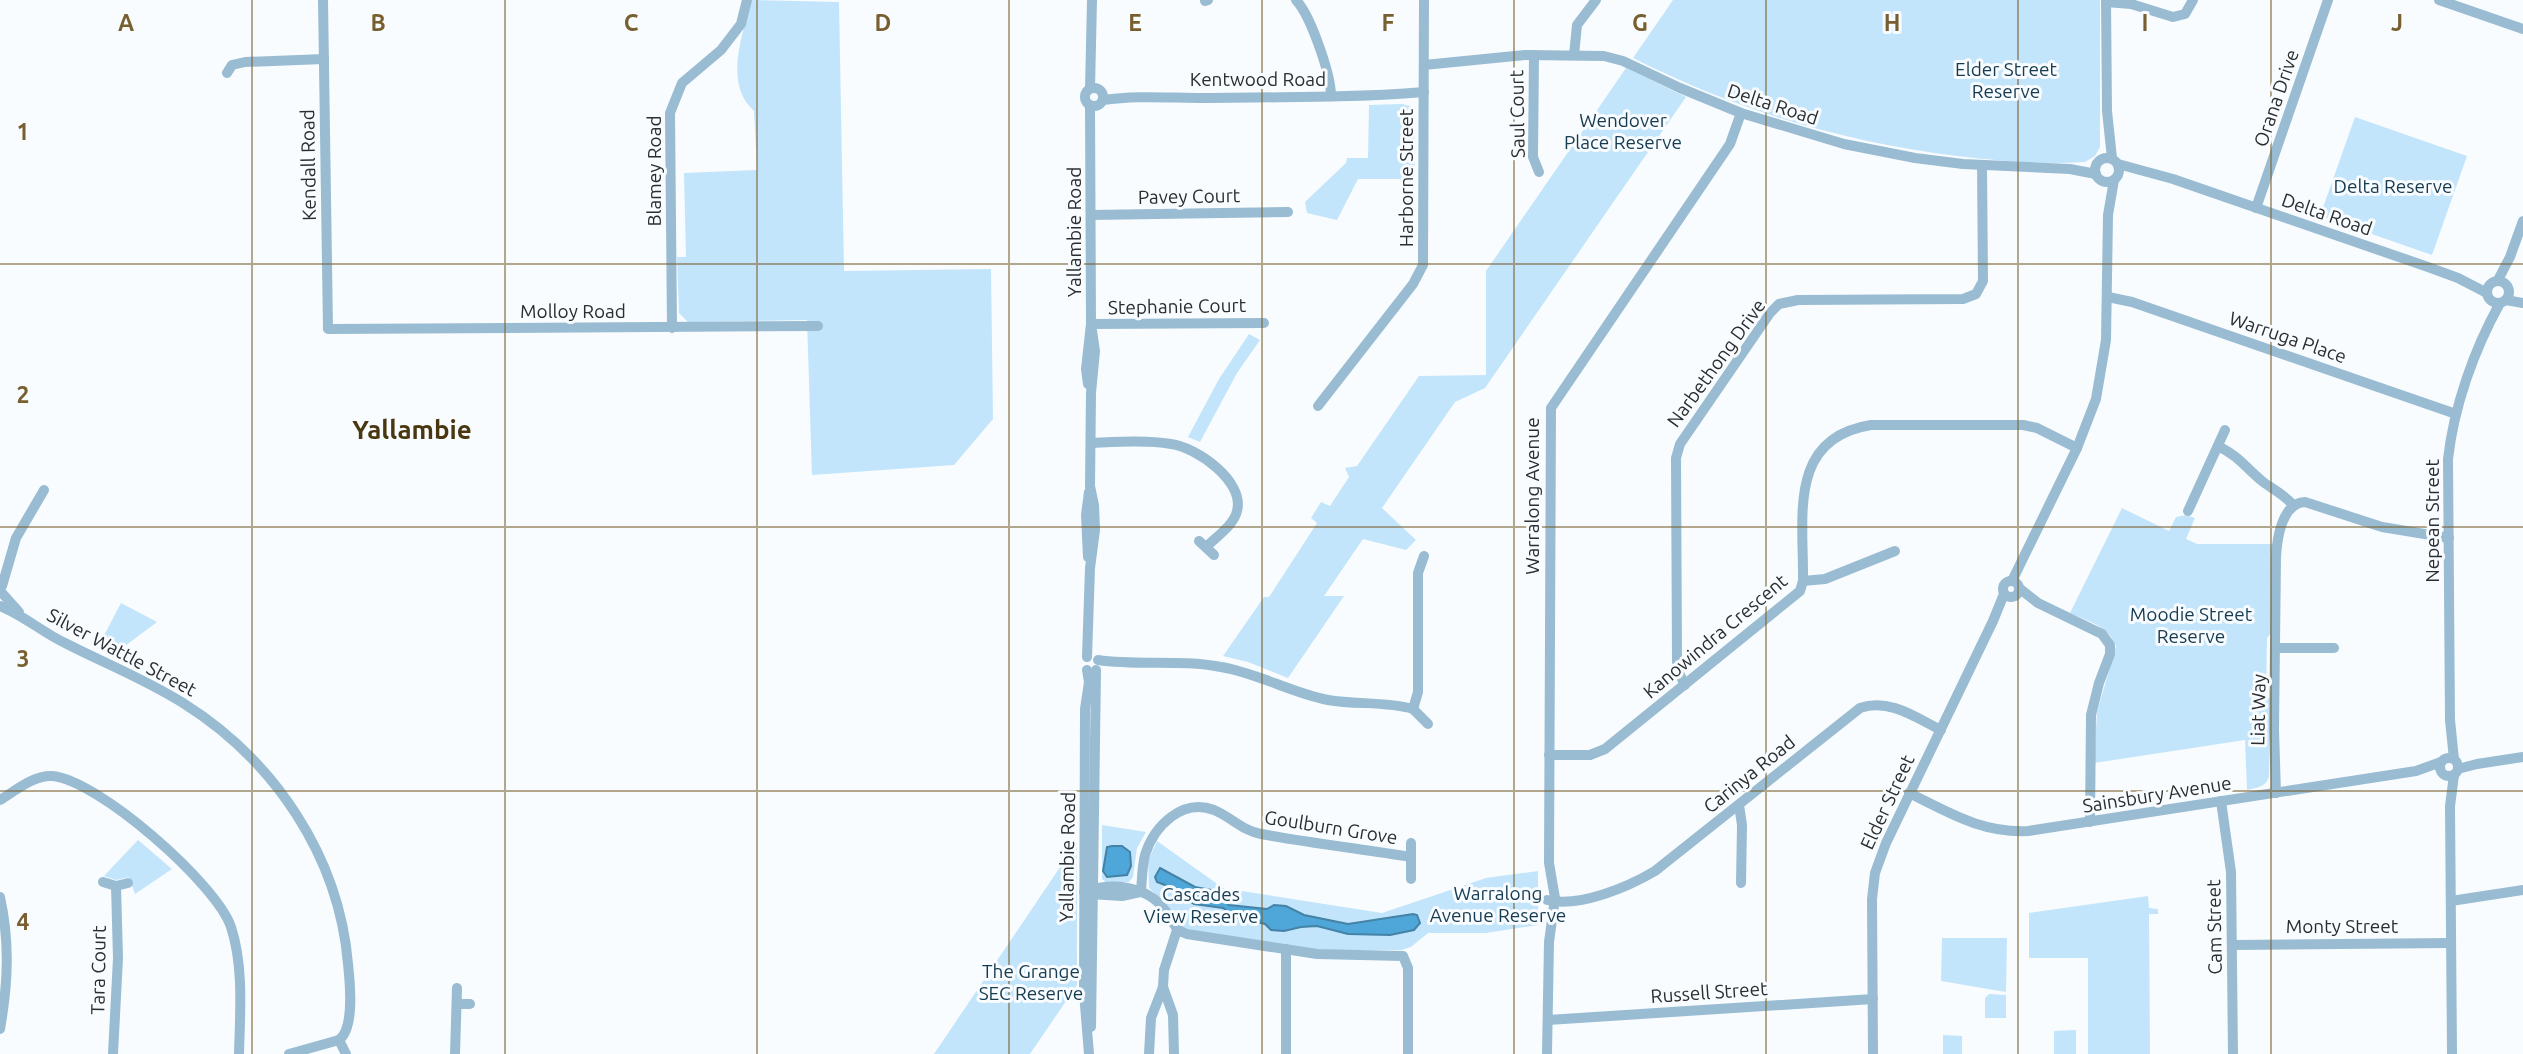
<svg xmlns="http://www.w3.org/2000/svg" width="2523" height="1054" font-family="Ubuntu,sans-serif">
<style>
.green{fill:#c3e5fb}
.water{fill:#4fa6d8;stroke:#4482a6;stroke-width:2}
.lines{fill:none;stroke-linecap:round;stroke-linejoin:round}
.minor{stroke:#99bcd3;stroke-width:10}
.grid{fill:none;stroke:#785f30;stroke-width:2;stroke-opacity:0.55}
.labels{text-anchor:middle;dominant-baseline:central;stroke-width:6;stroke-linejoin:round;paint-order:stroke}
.park-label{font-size:19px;fill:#163b51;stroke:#f9fcfe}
.street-label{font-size:19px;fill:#2b2e30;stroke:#f9fcfe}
.district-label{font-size:26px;font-weight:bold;fill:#4a3711;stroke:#f9fcfe}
.grid-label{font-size:23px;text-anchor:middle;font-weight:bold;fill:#785f30;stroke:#f9fcfe;stroke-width:6;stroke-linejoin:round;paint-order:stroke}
</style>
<rect width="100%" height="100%" fill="#f9fcfe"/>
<g class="green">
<path d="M751,0L839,2L844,271L991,269L993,419L954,465L812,475L807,320L688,322L679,313L677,257H686L684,173L757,170L754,111C723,83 743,35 751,0Z"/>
<path d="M1673,0H2100V147L2095,156L2085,162C2043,165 1999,161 1957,156C1843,142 1736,110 1633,58Z"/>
<path d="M1626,68L1686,97L1485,388L1455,402L1382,508L1416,540L1406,550L1363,539L1324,596H1344L1288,678L1248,662L1223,656L1264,597H1269L1317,523L1311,518L1321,502L1330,506L1349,477L1345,468L1357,466L1419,376L1486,375V271Z"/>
<path d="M1402,104L1410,106L1414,113L1415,179H1358L1337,220L1307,213L1305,202L1346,163L1347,158H1368L1369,105Z"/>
<path d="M2355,117L2467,156L2432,255L2320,216Z"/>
<path d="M1249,334L1260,340L1237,373L1200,442L1188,437L1219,379Z"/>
<path d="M2122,508L2169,531L2176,517L2186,515L2195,518L2186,539L2197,544H2272L2271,633L2267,638L2266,695L2270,699L2269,777C2266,787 2256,788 2247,790L2245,740L2094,763L2097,712L2116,646C2109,626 2087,621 2070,613Z"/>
<path d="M121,603L157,622L117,652L100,643Z"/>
<path d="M1102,825L1146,832L1137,848L1133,877L1129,882L1107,883L1102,879Z"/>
<path d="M138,840L172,869L135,894L129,877L116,880L104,876Z"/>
<path d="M1157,841L1223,888L1382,913L1486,878L1538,871V925L1486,933H1428L1411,947L1402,950H1318L1187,929L1177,923L1169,907L1149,888L1148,861Z"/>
<path d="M1077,842V985L1030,1054H934Z"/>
<path d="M2148,896L2149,908L2158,909V914H2149L2150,1054H2088V958H2029V913Z"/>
<path d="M1942,938H2007L2006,992L1941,981Z"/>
<path d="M1989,994L2006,995V1018H1985V998Z"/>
<path d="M2076,1030V1054H2054V1031Z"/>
<path d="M1943,1035L1962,1036V1054H1943Z"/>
</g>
<g class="water">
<path d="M1112,846H1122L1130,852L1131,866L1127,875L1107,877L1103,871L1107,847Z"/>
<path d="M1160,868L1195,887L1216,891L1229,905L1267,909L1274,905L1286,906L1304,915L1348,924L1413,914L1417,915L1420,923L1414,930L1390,935L1348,934L1317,926L1301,927L1284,931L1271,930L1265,924L1235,917L1223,908L1194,904L1165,885L1157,882L1155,877Z"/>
</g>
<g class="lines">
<g class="minor">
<path d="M323,0L328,329L818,326"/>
<path d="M1296,0C1311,16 1331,75 1331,96"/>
<path d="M2106,0L2107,111L2112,158"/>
<path d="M2439,0L2523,29"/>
<path d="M1205,1L1208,0"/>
<path d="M2106,2L2131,4L2173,17L2185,14L2193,0"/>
<path d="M1534,55L1533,157L1539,172"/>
<path d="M1574,55L1577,25L1596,0"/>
<path d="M1424,65L1525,55L1604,56L1623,61L1680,88L1741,113L1844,144L1915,158L1963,164L2070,169L2096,174"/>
<path d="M227,73L232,65L245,62L324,59"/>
<circle cx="1094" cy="97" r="9"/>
<path d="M1090,89L1092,0"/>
<path d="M1103,100C1137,95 1170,98 1204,98C1277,97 1351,98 1424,92"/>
<circle cx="2107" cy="170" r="12"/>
<path d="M2118,164L2173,179L2428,267L2458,278L2487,293"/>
<path d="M2256,208L2328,0"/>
<path d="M1091,215L1288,212"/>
<path d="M2498,280L2510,257L2523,221"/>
<circle cx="2498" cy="292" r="11"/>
<path d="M2108,297L2132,302L2456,414"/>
<path d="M2506,300L2523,303"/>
<path d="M1091,324L1264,323"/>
<path d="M672,328L670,113L682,83L721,50L741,24L747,0"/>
<path d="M1088,384L1086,369L1091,324L1090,105"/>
<path d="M1318,406L1413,284L1423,265L1424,0"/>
<path d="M1091,443C1117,442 1145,440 1171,444C1196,447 1245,481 1237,511C1234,525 1216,537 1206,547"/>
<path d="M2218,446C2240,457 2244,466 2262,481C2272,489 2284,494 2293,505"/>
<path d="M2188,511L2225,430"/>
<path d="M1199,541L1214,555"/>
<path d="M1088,557L1086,515L1089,492"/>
<path d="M1803,581L1825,579L1895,551"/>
<path d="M2012,581L2077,448L2096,399L2106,340L2108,215L2114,180"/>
<circle cx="2011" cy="589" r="8"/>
<path d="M2,586L16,538L44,490"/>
<path d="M2019,588L2038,603L2102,634L2110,645V654L2099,683L2091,715L2090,822"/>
<path d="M2,593L19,612"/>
<path d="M0,606C23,615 42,632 65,643C104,663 145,679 183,703C274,760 339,856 348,964C350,983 355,1028 339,1040L289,1054"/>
<path d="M2276,648H2334"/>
<path d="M1087,657L1090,568L1095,530L1094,505L1090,486L1091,393L1095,351L1091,324"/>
<path d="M1098,660C1139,666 1181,659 1221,667C1258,673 1291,693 1328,700C1356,705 1386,701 1413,709L1418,692V573L1424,556"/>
<path d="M1087,670L1089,682L1085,709L1084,993L1089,1054"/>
<path d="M1685,685L1678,671L1677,661L1676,458L1680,444L1770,313L1779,304L1798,300L1963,299L1976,294L1983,281L1982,165"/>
<path d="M1413,709L1428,724"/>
<path d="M1549,755H1590L1605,749L1800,591L1803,581C1804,518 1787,438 1871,425H2023L2037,428L2077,448"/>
<circle cx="2449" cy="767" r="9"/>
<path d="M2454,759L2450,720L2448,459C2454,406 2474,350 2500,303"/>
<path d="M2458,769L2477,764L2523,757"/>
<path d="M1909,793C1950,813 1981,833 2028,831L2416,771L2441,762"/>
<path d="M2276,793L2274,730L2276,557C2277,538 2282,503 2305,502L2382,527L2449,538"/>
<path d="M0,800C15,791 33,775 52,776C97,779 217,884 231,927C244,967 240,1013 239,1054"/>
<path d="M2221,801L2231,872L2233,1054"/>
<path d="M1739,805L1742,825L1741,883"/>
<path d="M1411,843V879"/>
<path d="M103,882L116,886L128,883"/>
<path d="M1084,892C1111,882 1146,885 1165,910C1172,920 1174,930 1187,934L1317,954L1403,956L1408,968V1054"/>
<path d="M1141,892C1142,880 1142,866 1145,855C1154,826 1182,798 1214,810C1231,817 1243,831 1261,834C1311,843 1361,849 1411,857"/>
<path d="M1089,894L1122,896L1140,892"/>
<path d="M0,897C10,942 8,984 0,1029"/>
<path d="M1547,900C1579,908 1628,887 1655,871L1860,708C1889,698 1915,717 1941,730"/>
<path d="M2451,901L2523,890"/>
<path d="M2232,945L2451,943"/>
<path d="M457,1004H470"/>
<path d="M1548,1020L1873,999"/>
<path d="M1091,1027L1096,670"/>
<path d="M339,1040L346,1054"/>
<path d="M113,1054L118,958L116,886"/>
<path d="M455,1054L457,988"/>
<path d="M1149,1054L1151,1018L1163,987"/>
<path d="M1174,1054L1173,1015L1163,987L1164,970L1177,930"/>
<path d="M1286,1054V949"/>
<path d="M1547,1054L1549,942L1555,898L1549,863L1551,408L1730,144L1741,113"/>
<path d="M1873,1054L1872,899L1875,873L1886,843L1993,621L2004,594"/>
<path d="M2452,1054L2450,806L2454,775"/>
</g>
</g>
<path class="grid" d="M252,0V1054M505,0V1054M757,0V1054M1009,0V1054M1262,0V1054M1514,0V1054M1766,0V1054M2018,0V1054M2271,0V1054M0,264H2523M0,527H2523M0,791H2523"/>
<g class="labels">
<g class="park-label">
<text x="2006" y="69">Elder Street<tspan x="2006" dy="22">Reserve</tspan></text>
<text x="1623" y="120">Wendover<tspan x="1623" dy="22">Place Reserve</tspan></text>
<text x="2393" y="186">Delta Reserve</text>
<text x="2191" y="614">Moodie Street<tspan x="2191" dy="22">Reserve</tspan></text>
<text x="1498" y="893">Warralong<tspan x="1498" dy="22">Avenue Reserve</tspan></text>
<text x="1201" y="894">Cascades<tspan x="1201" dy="22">View Reserve</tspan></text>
<text x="1031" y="971">The Grange<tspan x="1031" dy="22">SEC Reserve</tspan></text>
</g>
<g class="street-label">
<text x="1258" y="79">Kentwood Road</text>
<text transform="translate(2276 98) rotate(-71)">Orana Drive</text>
<text transform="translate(1773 104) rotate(18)">Delta Road</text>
<text transform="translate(1517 114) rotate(-91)">Saul Court</text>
<text transform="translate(308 165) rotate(-91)">Kendall Road</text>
<text transform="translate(654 171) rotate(-90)">Blamey Road</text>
<text transform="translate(1406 178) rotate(-90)">Harborne Street</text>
<text transform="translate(1189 196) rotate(-1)">Pavey Court</text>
<text transform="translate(2327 214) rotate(19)">Delta Road</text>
<text transform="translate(1074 232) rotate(-90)">Yallambie Road</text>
<text transform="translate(1177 306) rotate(-1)">Stephanie Court</text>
<text x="573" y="311">Molloy Road</text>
<text transform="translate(2288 337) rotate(19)">Warruga Place</text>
<text transform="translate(1716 363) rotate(-54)">Narbethong Drive</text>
<text transform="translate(1532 496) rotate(-90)">Warralong Avenue</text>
<text transform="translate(2432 521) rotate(-90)">Nepean Street</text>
<text transform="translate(1715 636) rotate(-40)">Kanowindra Crescent</text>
<text transform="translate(122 652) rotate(28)">Silver Wattle Street</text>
<text transform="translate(2258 710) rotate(-89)">Liat Way</text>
<text transform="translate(1749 774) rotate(-39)">Carinya Road</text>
<text transform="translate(2157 794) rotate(-9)">Sainsbury Avenue</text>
<text transform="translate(1887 802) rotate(-65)">Elder Street</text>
<text transform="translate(1331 827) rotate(9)">Goulburn Grove</text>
<text transform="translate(1067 857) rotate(-89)">Yallambie Road</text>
<text x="2342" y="926">Monty Street</text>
<text transform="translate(2214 927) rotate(-91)">Cam Street</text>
<text transform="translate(98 970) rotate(-89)">Tara Court</text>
<text transform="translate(1709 992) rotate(-4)">Russell Street</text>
</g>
<g class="district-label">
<text x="412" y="429">Yallambie</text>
</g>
</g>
<g class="grid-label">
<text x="126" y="31">A</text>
<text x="378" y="31">B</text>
<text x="631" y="31">C</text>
<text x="883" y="31">D</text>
<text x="1135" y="31">E</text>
<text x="1388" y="31">F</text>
<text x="1640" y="31">G</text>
<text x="1892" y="31">H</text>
<text x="2145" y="31">I</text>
<text x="2397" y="31">J</text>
<text x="23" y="140">1</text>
<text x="23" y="403">2</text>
<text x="23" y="667">3</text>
<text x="23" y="930">4</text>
</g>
</svg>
